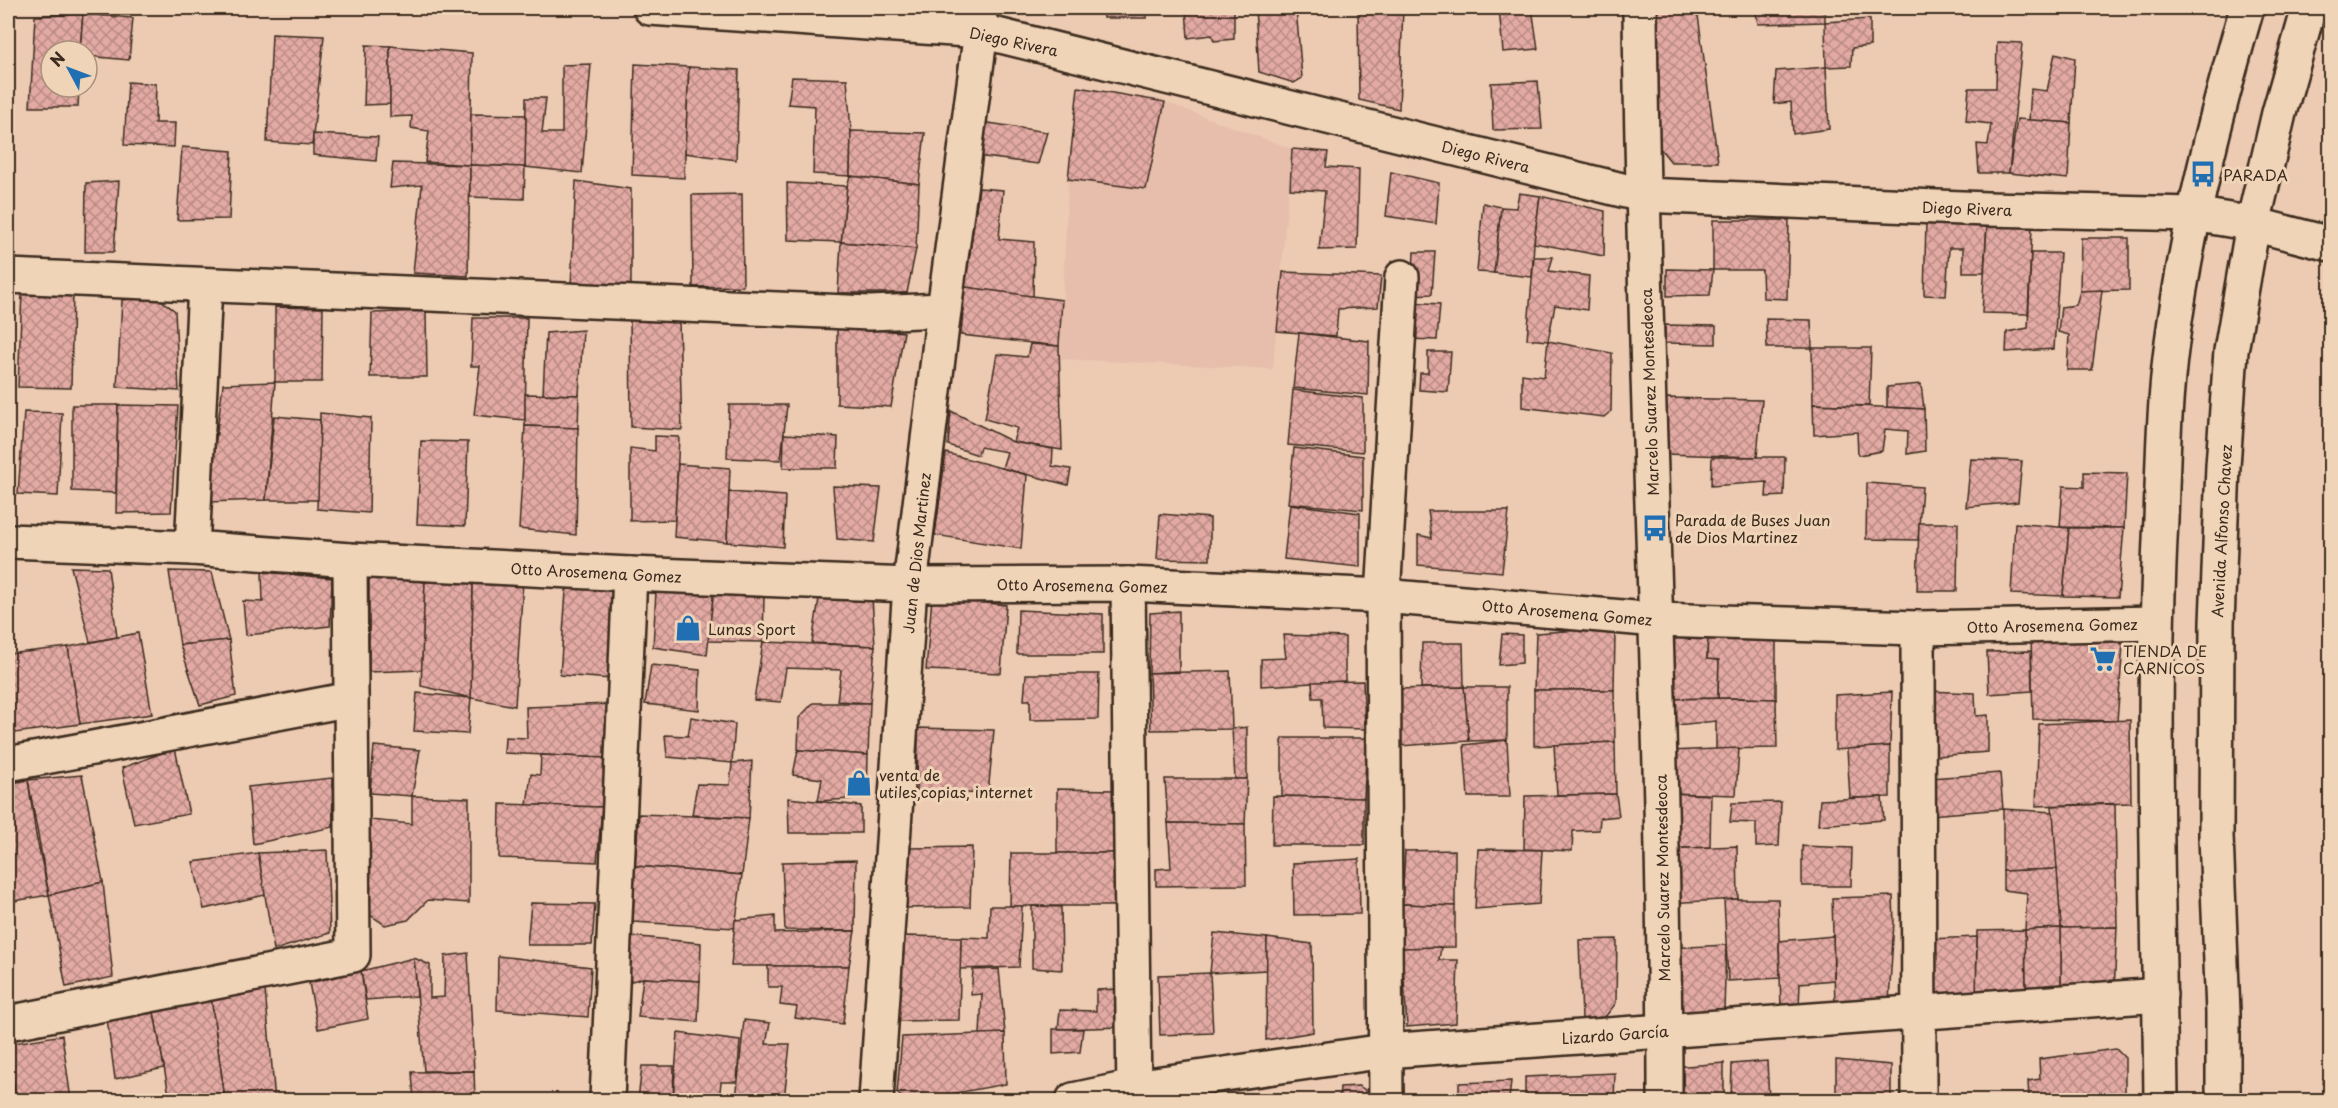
<svg xmlns="http://www.w3.org/2000/svg" width="2338" height="1108" font-family="'Playpen Sans',sans-serif">
<style>
.built{fill:#e6beab}
.building{fill:url(#building-cross-hatch);stroke:#3b2a1e;stroke-width:1.5}
.lines{fill:none;stroke-linecap:round;stroke-linejoin:round}
.street-casing{stroke:#3b2a1e;stroke-width:38}
.primary-casing{stroke:#3b2a1e;stroke-width:38}
.street{stroke:#f0d4b7;stroke-width:33}
.primary{stroke:#f0d4b7;stroke-width:33}
.labels{text-anchor:middle;dominant-baseline:central;stroke-width:6;stroke-linejoin:round;paint-order:stroke}
.street-label{font-size:15px;fill:#3b2a1e;stroke:#f0d4b7}
.poi-label{font-size:15px;fill:#3b2a1e;stroke:#f0d4b7;text-anchor:start}
</style>
<defs>
<pattern id="building-cross-hatch" width="8" height="8" patternUnits="userSpaceOnUse" patternTransform="scale(1.5)"><rect width="8" height="8" fill="#e3a9a3"/><path d="M0 0l8 8M0 8l8-8" fill="none" stroke="#b98a84"/></pattern>
</defs>
<rect width="100%" height="100%" fill="#edcbb3"/>
<filter id="ink" filterUnits="userSpaceOnUse"><feTurbulence type="fractalNoise" baseFrequency=".0167" numOctaves="2"/><feDisplacementMap in="SourceGraphic" scale="12" xChannelSelector="R" yChannelSelector="G"/><feConvolveMatrix kernelMatrix="1 2 1 2 8 2 1 2 1" color-interpolation-filters="sRGB"/></filter>
<g filter="url(#ink)">
<path class="built" d="M1165,102L1292,149L1273,369L1060,359L1068,179L1146,189Z"/>
<g class="building">
<path d="M1103,8H1147V18H1104Z"/>
<path d="M1186,8H1234V39L1214,41L1212,35L1188,38Z"/>
<path d="M1255,8H1296L1302,78L1294,83L1259,72Z"/>
<path d="M1358,8H1403L1399,109L1359,100Z"/>
<path d="M1499,8H1532L1538,49L1503,52Z"/>
<path d="M1656,8H1697L1718,162H1671L1658,146Z"/>
<path d="M1755,8H1825V22L1758,24Z"/>
<path d="M83,14L80,51H51V87H79L78,107H30L35,16Z"/>
<path d="M83,14L133,18L129,60L87,56V51H80Z"/>
<path d="M1870,19V46L1852,48L1851,66L1826,67L1825,22Z"/>
<path d="M272,34L324,36L312,145L267,142Z"/>
<path d="M1997,42L2022,43L2009,173H1979L1977,144L1988,145L1991,124L1966,121L1969,88H1996Z"/>
<path d="M366,45L390,46V104L364,105Z"/>
<path d="M390,46L472,53L470,165L425,162L429,131L411,128L412,116L390,117Z"/>
<path d="M2055,53L2075,58L2071,123L2029,120L2031,89L2047,91Z"/>
<path d="M591,64L582,173L525,167L526,98H546L542,133H562V65Z"/>
<path d="M635,64L689,67L684,178L632,175Z"/>
<path d="M689,67L739,70L736,160L685,153Z"/>
<path d="M1826,67L1829,129L1793,134L1791,102L1774,104L1776,71Z"/>
<path d="M792,77L847,79L851,131L850,176L813,174L815,106L788,104Z"/>
<path d="M1538,81L1542,129L1493,130L1491,83Z"/>
<path d="M128,82L156,84L155,123H175L174,147L124,145Z"/>
<path d="M1078,87L1165,102L1146,189L1068,179Z"/>
<path d="M471,114L526,115L525,167L470,165Z"/>
<path d="M2017,119L2071,123L2068,179L2009,173Z"/>
<path d="M982,122L1047,132L1038,164L977,156Z"/>
<path d="M851,131L925,133L919,184L850,176Z"/>
<path d="M313,134L378,137L376,161L313,155Z"/>
<path d="M182,147L232,151L229,219L177,220Z"/>
<path d="M1292,149L1328,152L1326,167L1359,169L1357,249L1319,250L1325,191L1290,189Z"/>
<path d="M393,163L470,165L468,276L413,273L422,185L390,188Z"/>
<path d="M470,165L525,167L524,199L470,197Z"/>
<path d="M1391,172L1439,183L1436,224L1386,216Z"/>
<path d="M850,176L919,184L916,249L841,242L847,186Z"/>
<path d="M119,181L114,252H85L86,183Z"/>
<path d="M576,181L631,189V290L571,287Z"/>
<path d="M787,183L847,186L841,242L788,240Z"/>
<path d="M979,188L1003,190L999,239L1034,242L1033,297L965,287Z"/>
<path d="M1519,193L1540,196L1534,243L1532,277L1494,273L1501,207L1516,208Z"/>
<path d="M742,194L743,286L693,287L692,195Z"/>
<path d="M1540,196L1605,211L1604,256L1534,243Z"/>
<path d="M1483,203L1501,207L1494,273L1477,272Z"/>
<path d="M1713,220H1789L1787,299L1763,298L1762,270H1713Z"/>
<path d="M1926,223L1987,225L1984,272H1963V248H1949L1946,296L1924,295Z"/>
<path d="M1987,225L2032,228L2028,314L1982,313Z"/>
<path d="M2081,238H2129V290L2080,291Z"/>
<path d="M841,242L916,249L907,293H838Z"/>
<path d="M1414,252H1435L1432,294L1412,295Z"/>
<path d="M2031,253H2060L2054,349L2006,352L2007,332L2028,328Z"/>
<path d="M1534,257H1553L1549,271L1589,276L1587,310L1555,305L1548,341L1527,339Z"/>
<path d="M1667,269L1713,270L1710,295L1667,296Z"/>
<path d="M1283,272L1381,276L1378,307L1338,309L1336,336L1277,331Z"/>
<path d="M965,287L1062,300L1059,346L961,335Z"/>
<path d="M2102,290L2092,370H2067L2069,335L2058,332L2061,307L2076,305L2080,291Z"/>
<path d="M22,292L73,293L71,388L18,387Z"/>
<path d="M157,297L175,311L179,391L117,387L122,300Z"/>
<path d="M1410,302L1440,304L1437,340L1407,339Z"/>
<path d="M275,307L323,308L322,382H275Z"/>
<path d="M426,311L427,377H370L372,313Z"/>
<path d="M473,318H527L525,420L474,415L480,366H471Z"/>
<path d="M630,319L679,321L682,430L631,427Z"/>
<path d="M1766,319L1811,320L1812,348H1767Z"/>
<path d="M1665,325L1716,326V344L1665,343Z"/>
<path d="M837,327L904,332L891,407L837,404Z"/>
<path d="M583,330L579,395L543,394L546,333Z"/>
<path d="M1299,333L1369,341L1368,395L1293,388Z"/>
<path d="M1548,341L1612,353L1611,411L1604,417L1522,407V374L1544,377Z"/>
<path d="M1030,344L1059,346L1062,450L1013,442L1017,428L985,419L997,354L1027,357Z"/>
<path d="M1812,348H1871L1869,406L1813,404Z"/>
<path d="M1428,352H1451L1448,392L1419,390L1420,373H1428Z"/>
<path d="M275,382L266,500L208,502L223,384Z"/>
<path d="M1921,384L1924,409L1887,407V387Z"/>
<path d="M1293,390L1363,398V452L1288,445Z"/>
<path d="M525,394L579,395L578,428L525,426Z"/>
<path d="M1665,398L1762,400L1757,457L1665,454Z"/>
<path d="M1813,404L1924,409L1925,451L1907,454L1908,431L1885,429L1882,451L1858,455L1857,432L1814,435Z"/>
<path d="M72,405H118L116,493L72,491Z"/>
<path d="M118,405L178,406L171,512L116,513Z"/>
<path d="M729,405H787L781,460L727,458Z"/>
<path d="M951,411L1013,442L1053,449L1052,466L1071,469L1068,485L1002,468L1007,452L980,447L978,455L948,445Z"/>
<path d="M24,412L62,413L58,496L18,494Z"/>
<path d="M320,413L371,418L369,513L317,509Z"/>
<path d="M274,416L320,420L318,500H266Z"/>
<path d="M525,426L578,428L576,535L519,529Z"/>
<path d="M784,434L838,437L837,468H783Z"/>
<path d="M655,436L679,437L675,520L630,521V448L655,451Z"/>
<path d="M421,441L468,442L465,526L417,524Z"/>
<path d="M1294,448L1363,456V510L1288,503Z"/>
<path d="M946,453L1027,475L1021,549L935,535Z"/>
<path d="M1712,457H1785L1784,496L1766,497L1767,482L1711,486Z"/>
<path d="M1971,459L2022,461L2018,502L1966,507Z"/>
<path d="M678,464L730,468L727,542L674,537Z"/>
<path d="M2084,472L2127,473L2124,528L2060,527L2063,486L2084,487Z"/>
<path d="M1867,483L1922,487L1918,540L1866,539Z"/>
<path d="M833,486L881,488L874,542L837,539Z"/>
<path d="M729,492L785,496L783,547L727,542Z"/>
<path d="M1290,504L1360,513V567L1284,559Z"/>
<path d="M1428,511H1509L1502,572L1418,565V535L1432,538Z"/>
<path d="M1160,514L1210,518V560L1157,559Z"/>
<path d="M1919,523H1958L1957,591H1917Z"/>
<path d="M2015,523L2069,528L2063,596L2011,594Z"/>
<path d="M2069,528H2124L2118,597L2063,596Z"/>
<path d="M71,567L108,568L117,637L90,642Z"/>
<path d="M169,571L212,572L229,640L180,645Z"/>
<path d="M262,572L332,578L330,626L246,635L243,601L263,602Z"/>
<path d="M369,576L425,582L422,670L369,672Z"/>
<path d="M473,578L523,581L515,706L471,698Z"/>
<path d="M473,578L471,698L421,686L425,582Z"/>
<path d="M574,582L611,589L622,596L611,679L560,675L566,591Z"/>
<path d="M714,590L707,655L653,647L656,591Z"/>
<path d="M714,590L764,596L763,642L708,641Z"/>
<path d="M820,592L872,597L875,646L812,643Z"/>
<path d="M932,597L1006,605L1001,673L926,670Z"/>
<path d="M1018,610L1103,614V654H1017Z"/>
<path d="M1179,611V671L1149,673L1150,613Z"/>
<path d="M1610,628L1615,633L1614,690H1534L1536,633Z"/>
<path d="M138,633L152,714L80,724L68,647Z"/>
<path d="M1502,634L1522,635V663L1499,665Z"/>
<path d="M1283,635L1345,637V681L1261,686V659L1286,658Z"/>
<path d="M1668,636H1708L1707,659L1719,660L1718,698L1665,699Z"/>
<path d="M1708,636L1776,638V699L1718,698L1719,660L1707,659Z"/>
<path d="M2031,636H2111L2123,645L2117,721L2033,719Z"/>
<path d="M229,640L236,696L200,705L180,645Z"/>
<path d="M763,642L875,646L870,703L837,701L841,670L786,668L781,702L754,700Z"/>
<path d="M1422,643H1463L1464,687L1421,688Z"/>
<path d="M68,647L80,724L15,733L8,688V654Z"/>
<path d="M2031,651L2032,691L1989,694L1987,652Z"/>
<path d="M651,665L700,670L699,710L645,704Z"/>
<path d="M1230,671L1232,729L1151,730L1149,673Z"/>
<path d="M1026,674H1099L1098,719L1030,720V700H1024Z"/>
<path d="M1363,681L1365,729L1323,728L1322,698H1313L1312,682Z"/>
<path d="M1464,687H1507V740L1469,741Z"/>
<path d="M1464,687L1469,741L1400,746V689Z"/>
<path d="M1534,690H1614L1615,742L1534,746Z"/>
<path d="M1927,691L1975,693L1976,716L1988,715V752L1925,757Z"/>
<path d="M1892,692L1890,746L1835,750V695Z"/>
<path d="M417,693L471,698L468,734L414,731Z"/>
<path d="M1742,698L1776,699L1777,748L1716,749V721L1667,726L1665,699Z"/>
<path d="M813,703H870L868,755L798,750L799,718Z"/>
<path d="M611,704L605,758L504,753L505,737L527,738L526,707Z"/>
<path d="M691,717L735,724L732,763L667,757L665,735L688,736Z"/>
<path d="M2130,720L2131,803L2036,806L2039,724Z"/>
<path d="M1247,727V779H1235L1232,729Z"/>
<path d="M918,728L994,730L988,794L917,791Z"/>
<path d="M1282,738H1367L1364,798L1282,796Z"/>
<path d="M1507,740L1510,797H1468L1464,745Z"/>
<path d="M1615,742L1616,794L1557,795L1554,745Z"/>
<path d="M374,746L420,750L412,796L370,793Z"/>
<path d="M1890,746V797L1850,798L1847,749Z"/>
<path d="M175,748L189,814L134,824L122,768Z"/>
<path d="M1739,748L1736,795L1668,793L1669,751Z"/>
<path d="M798,750L868,755L867,798L818,801L822,779L793,775Z"/>
<path d="M541,755L605,758L602,807L527,805L531,774L540,775Z"/>
<path d="M752,761L749,818L692,815L697,784L730,785L732,763Z"/>
<path d="M2000,773L2003,809L1930,815V778Z"/>
<path d="M82,775L103,882L49,895L28,780Z"/>
<path d="M332,778L333,827L253,844L248,787Z"/>
<path d="M1165,779H1247L1245,824L1168,823Z"/>
<path d="M28,780L36,835L49,895L8,902V784Z"/>
<path d="M1057,789L1115,790L1116,853H1057Z"/>
<path d="M1668,793L1711,795L1710,847L1666,849Z"/>
<path d="M1616,794L1619,816L1600,818L1599,830L1573,831L1572,851L1524,849L1525,796Z"/>
<path d="M412,796L469,798V903L428,900L408,920L385,925L369,914L370,820L412,824Z"/>
<path d="M1273,796L1364,798V845H1272Z"/>
<path d="M1882,797L1884,820L1818,825L1820,800Z"/>
<path d="M788,798L861,806V833H789Z"/>
<path d="M1781,802L1779,846L1756,847V823L1730,822L1732,803Z"/>
<path d="M500,804L602,807L597,862L499,858Z"/>
<path d="M2115,804L2117,927L2061,928L2052,806Z"/>
<path d="M2003,809L2053,812L2057,869L2003,871Z"/>
<path d="M639,814L749,818L742,875L635,866Z"/>
<path d="M1168,823L1245,824L1246,885L1156,886V869L1171,868Z"/>
<path d="M1737,846L1738,899L1668,903L1666,849Z"/>
<path d="M1802,846L1852,848L1851,886H1802Z"/>
<path d="M972,847L970,907L903,908L909,848Z"/>
<path d="M1478,849L1542,850L1539,904L1475,909Z"/>
<path d="M327,850L330,933L274,950L258,853Z"/>
<path d="M1455,850V906L1402,904L1405,851Z"/>
<path d="M258,853L265,895L204,909L193,862Z"/>
<path d="M1011,853H1116L1114,906H1010Z"/>
<path d="M1359,859L1360,914L1294,915L1293,863Z"/>
<path d="M856,860L855,931L785,930L782,862Z"/>
<path d="M635,866L742,875L735,928L633,922Z"/>
<path d="M2057,869L2061,928L2025,930L2027,893L2003,890V871Z"/>
<path d="M103,882L113,977L66,987L49,895Z"/>
<path d="M1893,896L1894,922L1889,1001L1835,1005L1832,898Z"/>
<path d="M1738,899H1778L1780,978L1728,981L1724,900Z"/>
<path d="M531,903L595,904L592,945H527Z"/>
<path d="M1402,904L1455,906V947L1402,948Z"/>
<path d="M990,906H1022L1019,967L960,969L961,937L989,938Z"/>
<path d="M1032,906L1061,907L1062,970L1032,968Z"/>
<path d="M775,916V933L855,931L849,966H731L735,920Z"/>
<path d="M2117,927L2114,994L2061,997V928Z"/>
<path d="M2061,928V997L2026,993L2025,930Z"/>
<path d="M2025,930L2026,993L1976,1000L1977,931Z"/>
<path d="M1214,933L1267,938V970L1210,973Z"/>
<path d="M630,936L701,943L700,981L643,978L628,982Z"/>
<path d="M905,936L961,937L959,1020L898,1021Z"/>
<path d="M1833,936L1834,980L1800,983L1799,1008L1781,1009L1779,941Z"/>
<path d="M1977,937L1976,1000L1926,1004L1928,939Z"/>
<path d="M1267,938L1312,944L1313,1032L1266,1040Z"/>
<path d="M1617,939L1616,1003L1605,1017L1582,1019L1579,940Z"/>
<path d="M1726,945L1724,1011L1680,1015L1669,948Z"/>
<path d="M1441,947L1439,960H1458L1456,1023L1407,1027L1402,948Z"/>
<path d="M468,953L474,1071H424L414,958L430,965V998L444,997L445,956Z"/>
<path d="M498,956L591,967L588,1017L497,1010Z"/>
<path d="M414,958L417,996L366,1000L361,971Z"/>
<path d="M768,966H849L843,1024L795,1018L797,1007L780,1005L782,987H768Z"/>
<path d="M999,969L1005,1033L980,1035L982,994L971,995L973,970Z"/>
<path d="M361,971L368,1019L318,1029L309,983Z"/>
<path d="M1210,973L1213,1033L1160,1035L1158,975Z"/>
<path d="M643,978L700,981L698,1022L638,1017Z"/>
<path d="M1118,989L1123,1027L1058,1029L1060,1010L1096,1011V990Z"/>
<path d="M265,990L275,1100H225L211,998Z"/>
<path d="M211,998L224,1093L189,1100H170L153,1007Z"/>
<path d="M153,1007L164,1068L115,1079L107,1018Z"/>
<path d="M744,1020L770,1023L766,1044H790L784,1100H736Z"/>
<path d="M1053,1029H1083L1080,1052L1053,1054Z"/>
<path d="M678,1033L740,1041L737,1082H721L719,1100H673Z"/>
<path d="M1005,1033L1006,1084L918,1100H905L897,1093L902,1037Z"/>
<path d="M62,1035L71,1100H16L8,1044Z"/>
<path d="M2116,1049L2125,1058V1100H2029L2028,1081L2040,1079L2039,1059Z"/>
<path d="M1836,1060L1891,1065V1100H1836Z"/>
<path d="M1767,1061L1769,1100H1787H1731L1732,1064Z"/>
<path d="M1724,1063V1100H1674V1067Z"/>
<path d="M642,1066H674L673,1100H638Z"/>
<path d="M474,1071L475,1100H414L412,1072Z"/>
<path d="M1615,1073L1614,1100H1525V1077Z"/>
<path d="M1511,1081L1509,1100H1459V1083Z"/>
<path d="M1359,1086L1365,1090V1100H1339L1340,1087Z"/>
</g>
<g class="lines">
<g class="street-casing">
<g id="street">
<path d="M650,8L981,31L1642,195L1987,209L2194,214L2253,224L2330,244"/>
<path d="M1640,8C1643,372 1665,736 1665,1100"/>
<path d="M8,276L870,313L944,310"/>
<path d="M8,541L192,548L350,560L630,574L910,585L1128,584L1383,596L1657,620L1918,628L2156,623"/>
<path d="M192,548L205,286"/>
<path d="M1128,584L1134,1100"/>
<path d="M1918,628L1919,1100"/>
<path d="M8,764L351,699"/>
<path d="M8,1023L353,955L350,560"/>
<path d="M607,1100L630,574"/>
<path d="M876,1100L910,585L944,310L981,31L979,8"/>
<path d="M1073,1100L1134,1087L1385,1051L2160,995"/>
<path d="M1386,1100L1383,596L1402,277"/>
</g>
</g>
<g class="primary-casing">
<g id="primary">
<path d="M2161,1100C2159,907 2151,713 2161,519C2163,461 2164,400 2172,342C2187,229 2215,118 2247,8"/>
<path d="M2223,1100V1013L2216,836L2217,623L2223,466L2231,351L2253,224L2279,113L2309,8"/>
</g>
</g>
<use href="#street" class="street"/>
<use href="#primary" class="primary"/>
</g>
</g>
<defs>
<g id="bus-bare" transform="scale(2.07)"><path d="M-5-6H5V4H4V6H2V4H-2V6H-4V4H-5ZM-3.5-4V0h7V-4ZM-3.5 1.2v1.5H-2V1.2ZM2 1.2v1.5H3.5V1.2Z" fill="#1f6fb2" stroke="#f0d4b7" stroke-width="2.5" paint-order="stroke"/></g>
<g id="shop-bare" transform="scale(2.07)"><path d="M-5-2.5h2.3a2.7 3.5 0 0 1 5.4 0H5L5.5 6h-11ZM-1.5-2.5h3a1.5 2.3 0 0 0-3 0Z" fill="#1f6fb2" stroke="#f0d4b7" stroke-width="2.5" paint-order="stroke"/></g>
<g id="supermarket-bare" transform="scale(2.07)"><path d="M-6-5.5h2.5l.6 2H6L4.5 2H-2.5L-4.4-4H-6ZM-1.5 3.2a1.3 1.3 0 1 0 .1 0ZM3 3.2a1.3 1.3 0 1 0 .1 0Z" fill="#1f6fb2" stroke="#f0d4b7" stroke-width="2.5" paint-order="stroke"/></g>
</defs>
<g fill-rule="evenodd">
<use href="#bus-bare" x="2203" y="174"/>
<use href="#bus-bare" x="1655" y="528"/>
<use href="#shop-bare" x="688" y="628"/>
<use href="#supermarket-bare" x="2103" y="659"/>
<use href="#shop-bare" x="859" y="783"/>
</g>
<g class="labels">
<g class="street-label">
<text transform="translate(1014 41) rotate(12)">Diego Rivera</text>
<text transform="translate(1486 156) rotate(14)">Diego Rivera</text>
<text transform="translate(1967 208) rotate(2)">Diego Rivera</text>
<text transform="translate(1649 392) rotate(-92)">Marcelo Suarez Montesdeoca</text>
<text transform="translate(2221 531) rotate(-87)">Avenida Alfonso Chavez</text>
<text transform="translate(916 553) rotate(-84)">Juan de Dios Martinez</text>
<text transform="translate(596 572) rotate(3)">Otto Arosemena Gomez</text>
<text transform="translate(1082 585) rotate(1)">Otto Arosemena Gomez</text>
<text transform="translate(1567 612) rotate(5)">Otto Arosemena Gomez</text>
<text transform="translate(2052 625) rotate(-1)">Otto Arosemena Gomez</text>
<text transform="translate(1662 878) rotate(-91)">Marcelo Suarez Montesdeoca</text>
<text transform="translate(1615 1034) rotate(-4)">Lizardo García</text>
</g>
<g class="poi-label">
<text x="2223" y="174">PARADA</text>
<text x="1675" y="519">Parada de Buses Juan<tspan x="1675" dy="17">de Dios Martinez</tspan></text>
<text x="708" y="628">Lunas Sport</text>
<text x="2123" y="650">TIENDA DE<tspan x="2123" dy="17">CARNICOS</tspan></text>
<text x="879" y="774">venta de<tspan x="879" dy="17">utiles,copias, internet</tspan></text>
</g>
</g>
<rect width="2338" height="1108" fill="none" stroke="#f0d4b7" stroke-width="30"/>
<rect x="15" y="15" width="2308" height="1078" fill="none" stroke="#3b2a1e" stroke-width="2" filter="url(#ink)"/>
<g transform="translate(69 69) rotate(311)"><circle r="28" fill="#f0d4b7" stroke="#a8907a" stroke-width="1.5"/>
<path d="M0-4.5L10 22L0 15L-10 22Z" fill="#1f6fb2"/>
<text y="-9" font-size="16" font-weight="bold" text-anchor="middle" fill="#3b2a1e">N</text>
</g>
</svg>
